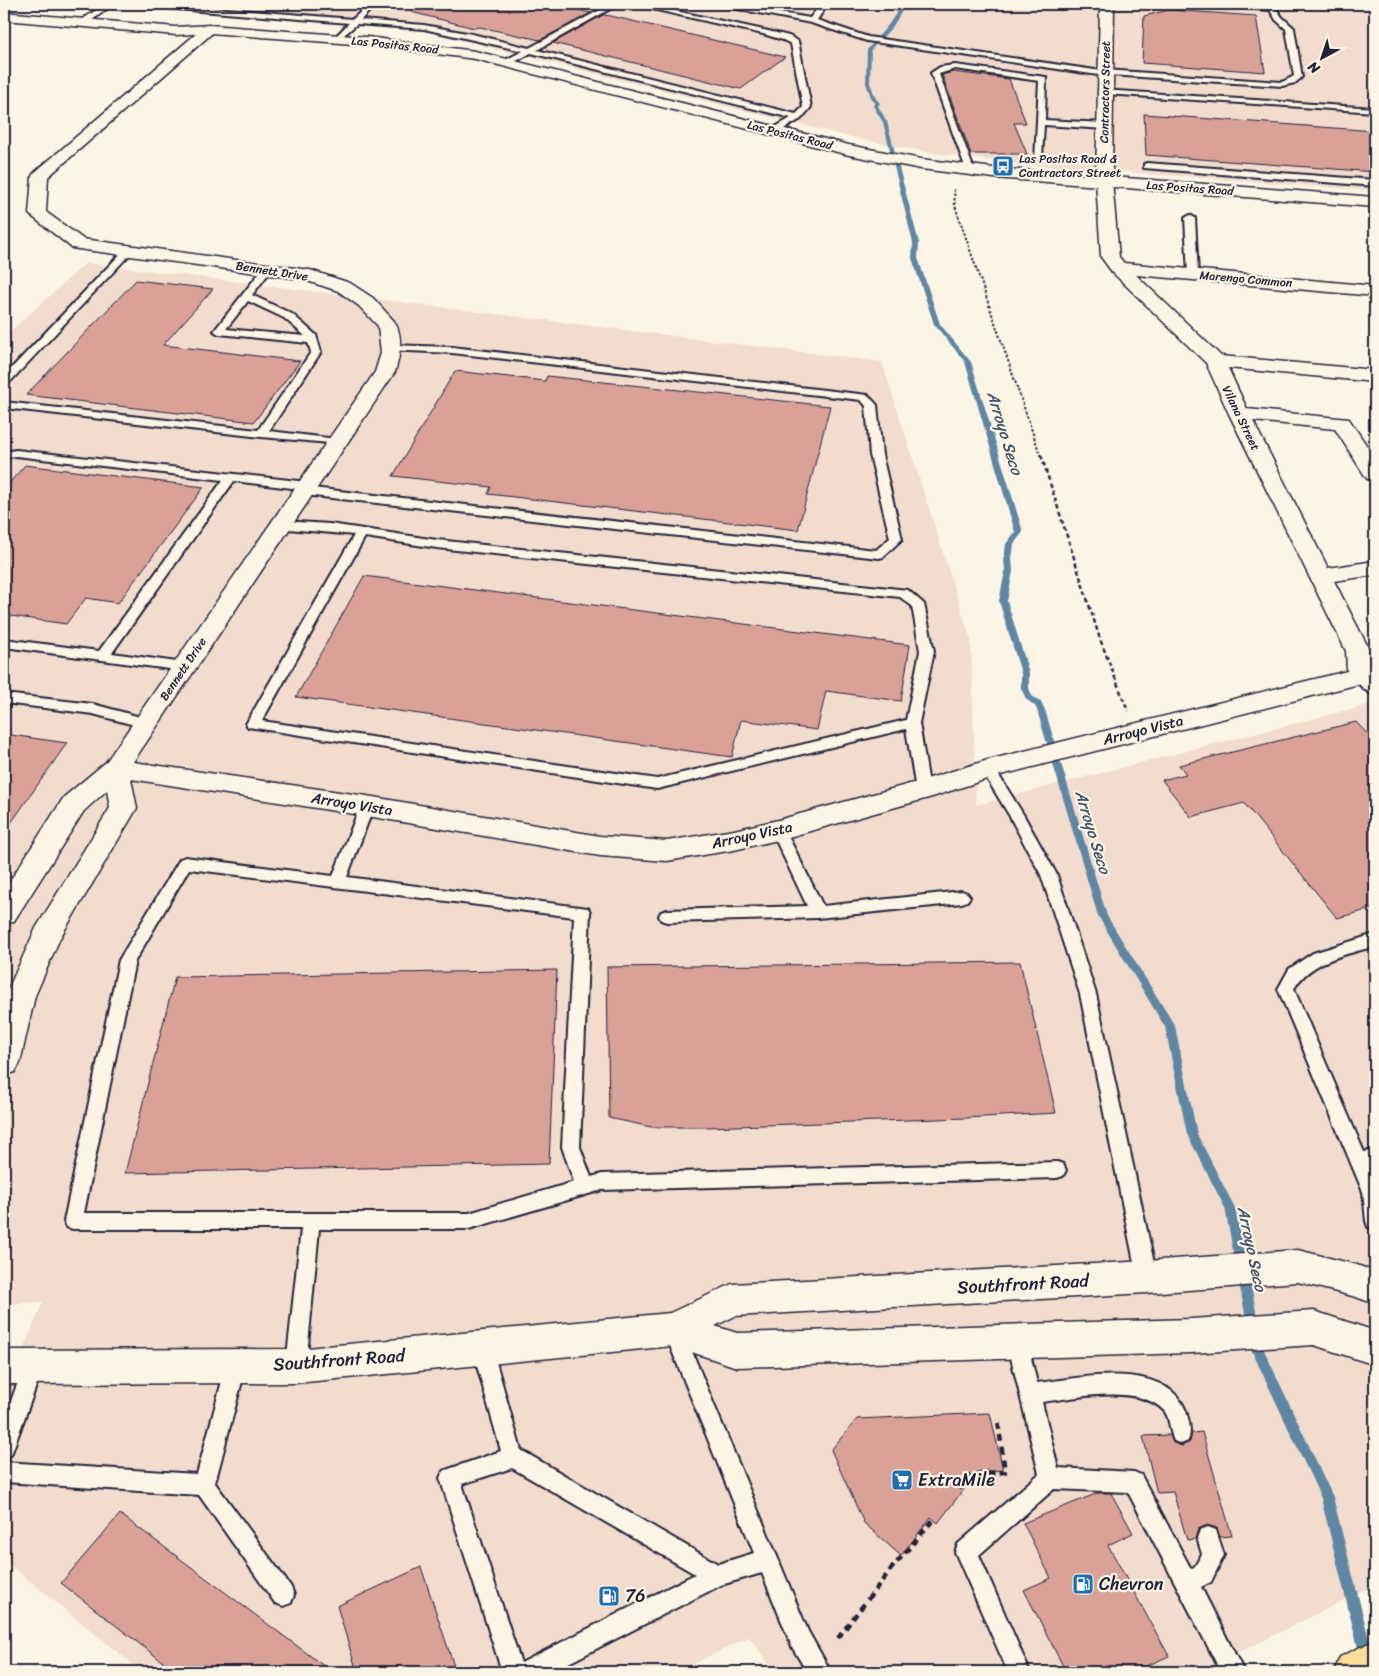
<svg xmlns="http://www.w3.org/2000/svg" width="1379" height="1676" font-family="Sriracha,sans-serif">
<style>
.built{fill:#f2dcce}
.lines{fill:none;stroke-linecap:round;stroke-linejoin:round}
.stream{fill:#5f87a3;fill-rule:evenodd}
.building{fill:#daa199;stroke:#22223b}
.service-casing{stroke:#22223b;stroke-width:4}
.minor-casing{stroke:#22223b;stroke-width:3}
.tertiary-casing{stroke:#22223b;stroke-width:3}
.secondary-casing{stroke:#22223b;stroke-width:3}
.primary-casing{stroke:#22223b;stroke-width:3}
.path-far2{stroke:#22223b;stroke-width:2;stroke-dasharray:2.5 2;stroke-linecap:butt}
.path-far1{stroke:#22223b;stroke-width:2.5;stroke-dasharray:4.5 3;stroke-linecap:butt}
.path{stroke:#22223b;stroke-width:4.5;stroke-dasharray:7 5;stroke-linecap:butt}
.service{fill:#fcf5e5;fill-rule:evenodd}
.minor{fill:#fcf5e5;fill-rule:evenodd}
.tertiary{fill:#fcf5e5;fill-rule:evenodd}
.secondary{fill:#fcf5e5;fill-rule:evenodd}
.primary{fill:#fedd96;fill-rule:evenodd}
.labels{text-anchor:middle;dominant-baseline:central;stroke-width:4.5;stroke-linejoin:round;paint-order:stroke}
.far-street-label{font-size:12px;fill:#22223b;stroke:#fcf5e5}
.far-poi-label{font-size:12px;fill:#22223b;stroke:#fcf5e5;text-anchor:start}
.street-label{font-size:15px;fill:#22223b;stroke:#fcf5e5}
.water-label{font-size:16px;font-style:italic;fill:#40556f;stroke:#fcf5e5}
.near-street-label{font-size:18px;fill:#22223b;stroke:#fcf5e5}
.near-poi-label{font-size:18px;fill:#22223b;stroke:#fcf5e5;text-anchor:start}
</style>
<rect width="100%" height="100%" fill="#fcf5e5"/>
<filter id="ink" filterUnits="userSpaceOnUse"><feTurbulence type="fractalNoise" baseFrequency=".02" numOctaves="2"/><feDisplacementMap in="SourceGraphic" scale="10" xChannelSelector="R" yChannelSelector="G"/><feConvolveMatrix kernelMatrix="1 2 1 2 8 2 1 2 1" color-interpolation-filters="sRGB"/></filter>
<g filter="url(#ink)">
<g class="built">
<path d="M124,4H1375V191L1007,163L927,152L854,138L420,30Z"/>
<path d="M86,263L882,362L971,640L976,805L1375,703V1585L1200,1672H775L749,1637L677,1672H142L4,1560V1395L43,1302L4,1304V337Z"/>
</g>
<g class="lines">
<path class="stream" d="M902,4H906L893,26L871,50L870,83L876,99L880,103L878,106L887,122L919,243L918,258L940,324L971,362L1023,532L1014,544L1012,558L1013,571L1007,601L1029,673V688L1032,696L1041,702L1045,710L1107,916L1175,1026L1197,1134L1235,1208L1264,1350L1333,1497L1375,1663V1672H1364L1321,1498L1252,1351L1225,1208L1187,1134L1165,1027L1098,916L1037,710L1035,706L1026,699L1021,688V673L999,601L1005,571L1004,558L1006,544L1015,532L965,362L934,324L912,258L913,243L883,122L873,106L875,103L872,100L866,83L867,50L889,24Z"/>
</g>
<g class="building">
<path d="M412,4H553L591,13L540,40L480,27L474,28L411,12Z"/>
<path d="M1169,10L1256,16L1265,72L1142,63L1144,16Z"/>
<path d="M603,15L611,16L785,57L741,89L553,43Z"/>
<path d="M953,72L1009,79L1026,123H1014L1027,154H971L942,75Z"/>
<path d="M1144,114L1375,131V172L1146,155Z"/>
<path d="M136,280L213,289L163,345L300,361L254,422L26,395Z"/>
<path d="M455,371L545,381L547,376L830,406L798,530L488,494L491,487L393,476Z"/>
<path d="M25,465L204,487L118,603L86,598L66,624L4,615V489Z"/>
<path d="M364,576L910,645L901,701L826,691L817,730L741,720L732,757L296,697Z"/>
<path d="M1356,722L1375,742V908L1337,918L1244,803L1191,817L1162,780L1186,774L1179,765Z"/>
<path d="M4,734L67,743L4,833Z"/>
<path d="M1020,962L1056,1113L966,1118L707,1127H651L609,1118L607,967Z"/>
<path d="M557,970L549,1164L125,1173L175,977Z"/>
<path d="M990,1413L1003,1470L977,1472L938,1523L931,1517L901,1556L864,1523L831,1450L857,1419Z"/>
<path d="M1202,1432L1232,1536L1220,1537L1217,1528L1207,1525L1198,1529L1195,1539L1187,1540L1173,1492L1157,1493L1143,1436L1170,1435L1173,1443L1182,1446L1190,1442L1192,1433Z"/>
<path d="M1098,1493H1111L1133,1533L1108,1545L1169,1656L1133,1672H1066L1024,1590L1051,1578L1023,1523Z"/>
<path d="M120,1514L332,1672H176L61,1583Z"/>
<path d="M421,1567L456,1672H357L337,1606Z"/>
</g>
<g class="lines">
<g class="service-casing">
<g id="service">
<path d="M105,4H113L86,25H80V21Z"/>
<path d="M135,4H163L353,19L369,4H376L361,20L424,25L472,34L529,48L611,4H619L537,50L796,114L803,107L791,44L783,40L763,34L630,4H643L764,30L789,36L798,41L811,107L801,119L775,134L772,133V129L791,118L531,53L509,65H503V61L523,51L424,29L357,24L337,41L333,39L349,23L139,6Z"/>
<path d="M712,4H727L810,18L821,4H828L817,20L868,37L1102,71L1105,70L1282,82L1294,76L1286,29L1276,20L1270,10L1215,6L1211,4L1267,6V4H1273L1282,17L1294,28L1302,77L1295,83L1282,86L1109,75L1105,76L867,41L811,23Z"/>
<path d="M955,65L1046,77L1045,120L1105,123L1109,126L1105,129L1044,125L1042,158L1035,160L1039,81L955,69L939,74L974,170L973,172H967L931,73L940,67Z"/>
<path d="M1102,90L1375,108V112L1105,94H1102Z"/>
<path d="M1147,163L1375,180V186L1144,168V164Z"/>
<path d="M1190,215L1195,218L1198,275L1193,278L1188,275L1185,218Z"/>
<path d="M128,248L133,251L131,253L8,384L4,385V376L125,249Z"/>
<path d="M267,266L272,269L252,295L292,314L316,335L321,352L269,431L337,439L343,442L341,444L261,437L4,408V402L258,430L311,352L308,343L219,334L214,331L264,267ZM248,301L284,318L305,336L226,329Z"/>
<path d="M390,345L452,347L868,395L877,405L882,455L902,539L883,557L879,558L304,495L300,494L298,491L300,489L234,481L112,653L184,663L189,664L191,667L189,670L184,671L4,647V639L99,651L223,480L16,456L4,458V452L16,450L308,482L312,484L314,486L312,488L876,550L890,538L870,455L866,406L861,400L452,353L386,350L385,348L386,346Z"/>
<path d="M281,521L330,524L437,540L908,590L924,604L934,651L919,723L930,790L928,794H918L916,790L906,729L657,789L248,727L246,724L354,535L277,528L275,525L277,522ZM365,537L437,548L900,597L912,606L920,651L906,720L657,779L262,721Z"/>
<path d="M1360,673L1365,674L1375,684V695C1367,693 1358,684 1353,677L1355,674Z"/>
<path d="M4,694L93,704L151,720L153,723L151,726L146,728L93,714L4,703Z"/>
<path d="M988,764L993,766L1023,814L1057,875L1096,994L1157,1277L1154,1283L1147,1286L1140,1283L1137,1277L1080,994L1041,875L1009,815L981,769L983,766Z"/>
<path d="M367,801L372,802L374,806L347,877L588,908L590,912L580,1147L591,1177L602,1174L1057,1162L1063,1164L1066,1170L1063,1176L1057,1178L602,1190L469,1229H319L306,1366L303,1373L296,1375L289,1373L286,1366L301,1229H73L66,1227L64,1221L119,960L180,859L185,857L333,876L360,806L362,802ZM189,869L574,917L562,1147L574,1182L469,1213H84L135,961Z"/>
<path d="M778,825L783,826L823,906L962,891L967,893L970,897L967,901L962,903L818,918L667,922L661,920L659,916L661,912L667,910L807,906L771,830L773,826Z"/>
<path d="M1375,934V946C1346,955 1310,960 1294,989L1364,1152L1375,1150V1166L1370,1167L1375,1178V1229L1368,1227L1366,1221L1363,1192L1278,989L1289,969L1313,953Z"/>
<path d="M674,1322L681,1325L808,1631L831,1672H807L792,1647L762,1573L721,1585L551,1672H502L440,1478L443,1471L501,1451L472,1348L475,1341L482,1339L489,1341L492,1348L521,1450L718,1564L754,1553L664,1331L667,1325ZM512,1468L695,1574L521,1663L462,1484Z"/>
<path d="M1017,1332L1024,1334L1027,1341L1037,1383C1079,1378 1166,1359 1186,1411C1189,1421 1192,1431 1188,1441L1181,1444L1174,1441C1170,1433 1170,1419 1165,1412C1140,1383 1075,1398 1042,1402L1058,1468L1134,1472L1141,1475L1191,1569L1195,1566L1202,1554L1197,1538L1200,1530L1208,1527L1216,1530L1224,1555L1211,1582L1201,1587L1244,1672H1221L1128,1492L1054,1489L979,1555L1030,1672H1008L955,1552L958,1544L1039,1474L1007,1341L1010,1334Z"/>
<path d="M236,1357L243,1359L246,1366L215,1483L291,1587L294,1595L291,1603L283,1606L275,1603L199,1495L4,1482V1462L197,1474L226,1366L229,1359Z"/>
<path d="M33,1358L40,1360L43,1367L11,1455L4,1458V1420L26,1360Z"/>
</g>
</g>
<g class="minor-casing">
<path id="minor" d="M1100,4H1114L1112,181L1119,257L1124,263L1375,286V296L1136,275L1221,356L1375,370V382L1228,368L1247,409L1349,419L1375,458V480L1367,479L1335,429L1253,421L1328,568L1375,561V575L1334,581L1370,651L1371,665L1375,664V680L993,777L932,797L778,840L734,850L667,861L600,856L367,816L131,779L137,808L60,938L35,996L20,1063L15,1072L4,1076L5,996L36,928L110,808L107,790L84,811L14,921L4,924V890L64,797L106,762L375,372L381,353L378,326L359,306L338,291L301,279L78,249L72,248L29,214L32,176L34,173L205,26H215L217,29L48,177L46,212L83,239L310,270L350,283L373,298L394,321C404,336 400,356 395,372L133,762L367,796L600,836L667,841L734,830L778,820L917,782L988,760L1347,671L1346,651L1229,414L1206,363L1112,272L1101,257L1096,181Z"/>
</g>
<g class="tertiary-casing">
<path id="tertiary" d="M1298,1250L1357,1265L1375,1272V1304L1356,1297L1298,1282L1147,1293L735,1316L715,1326L737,1333L1191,1319L1314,1311L1375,1331V1365L1314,1345L1191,1353L737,1367L673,1346L296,1383L4,1384V1350L296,1349L670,1313L732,1284L1147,1261Z"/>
</g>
<g class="secondary-casing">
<path id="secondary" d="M4,12L176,27L210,25L367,37L475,51L849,145L921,159L994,168L1375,197V207L994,178L921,169L849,155L475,59L367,45L210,33L176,35L4,20Z"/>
</g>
<g class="primary-casing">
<path id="primary" d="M1375,1640V1672H1334L1340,1657Z"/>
</g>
<path class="path-far2" d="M954,189L955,206L1041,457"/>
<path class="path-far1" d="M1041,455L1100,639L1128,711"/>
<g class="path">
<path d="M959,1489L967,1476L1005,1472L998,1421"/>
<path d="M838,1638L892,1568L934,1519"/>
</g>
<use href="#service" class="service"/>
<use href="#minor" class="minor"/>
<use href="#tertiary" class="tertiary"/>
<use href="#secondary" class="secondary"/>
<use href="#primary" class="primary"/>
</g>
</g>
<defs>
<g id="bus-square" transform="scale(1.125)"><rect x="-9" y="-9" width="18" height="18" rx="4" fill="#1f6fb2" stroke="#fcf5e5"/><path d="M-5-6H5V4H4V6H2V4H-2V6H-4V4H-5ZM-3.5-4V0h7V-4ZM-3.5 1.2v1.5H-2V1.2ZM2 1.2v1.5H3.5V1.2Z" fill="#fff"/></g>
<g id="supermarket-square" transform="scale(1.125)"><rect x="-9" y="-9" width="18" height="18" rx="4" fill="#1f6fb2" stroke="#fcf5e5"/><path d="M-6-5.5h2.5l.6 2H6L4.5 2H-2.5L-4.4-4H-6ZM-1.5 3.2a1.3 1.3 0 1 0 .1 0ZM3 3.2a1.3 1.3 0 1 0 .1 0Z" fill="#fff"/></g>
<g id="fuel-square" transform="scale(1.125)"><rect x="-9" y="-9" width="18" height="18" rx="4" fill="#1f6fb2" stroke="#fcf5e5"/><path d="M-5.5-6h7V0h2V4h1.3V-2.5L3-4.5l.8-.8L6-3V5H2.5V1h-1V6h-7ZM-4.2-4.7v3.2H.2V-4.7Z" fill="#fff"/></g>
</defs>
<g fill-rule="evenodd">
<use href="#bus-square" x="1003" y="166"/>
<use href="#supermarket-square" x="902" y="1480"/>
<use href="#fuel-square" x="1083" y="1584"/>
<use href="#fuel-square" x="609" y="1596"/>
</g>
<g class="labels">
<g class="far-street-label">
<text transform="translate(395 45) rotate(6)">Las Positas Road</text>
<text transform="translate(1105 92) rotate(-89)">Contractors Street</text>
<text transform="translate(790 135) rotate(14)">Las Positas Road</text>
<text transform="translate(1190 188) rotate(4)">Las Positas Road</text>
<text transform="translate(272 271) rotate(9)">Bennett Drive</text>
<text transform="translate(1246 279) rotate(5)">Marengo Common</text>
<text transform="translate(1241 418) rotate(64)">Vilana Street</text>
<text transform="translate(183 669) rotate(-56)">Bennett Drive</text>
</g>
<g class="far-poi-label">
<text x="1019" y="159">Las Positas Road &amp;<tspan x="1019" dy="14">Contractors Street</tspan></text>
</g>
<g class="street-label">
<text transform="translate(1143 730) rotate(-14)">Arroyo Vista</text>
<text transform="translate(352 804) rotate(9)">Arroyo Vista</text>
<text transform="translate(752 835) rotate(-12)">Arroyo Vista</text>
</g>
<g class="water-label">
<text transform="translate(1005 433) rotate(73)">Arroyo Seco</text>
<text transform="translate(1093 832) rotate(73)">Arroyo Seco</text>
<text transform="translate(1252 1249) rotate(78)">Arroyo Seco</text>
</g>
<g class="near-street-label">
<text transform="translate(1023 1284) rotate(-3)">Southfront Road</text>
<text transform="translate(339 1360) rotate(-4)">Southfront Road</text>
</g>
<g class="near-poi-label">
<text x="918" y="1480">ExtraMile</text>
<text x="1099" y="1584">Chevron</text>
<text x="625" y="1596">76</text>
</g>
</g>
<rect width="1379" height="1676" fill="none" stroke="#fcf5e5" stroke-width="20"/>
<rect x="10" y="10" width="1359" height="1656" fill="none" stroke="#22223b" stroke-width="2" filter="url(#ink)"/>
<g transform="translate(1322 58) rotate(220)" stroke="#fcf5e5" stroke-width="4" paint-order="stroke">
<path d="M0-4L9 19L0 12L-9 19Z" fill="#22223b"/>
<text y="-8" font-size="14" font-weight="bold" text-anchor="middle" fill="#22223b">N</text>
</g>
</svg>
